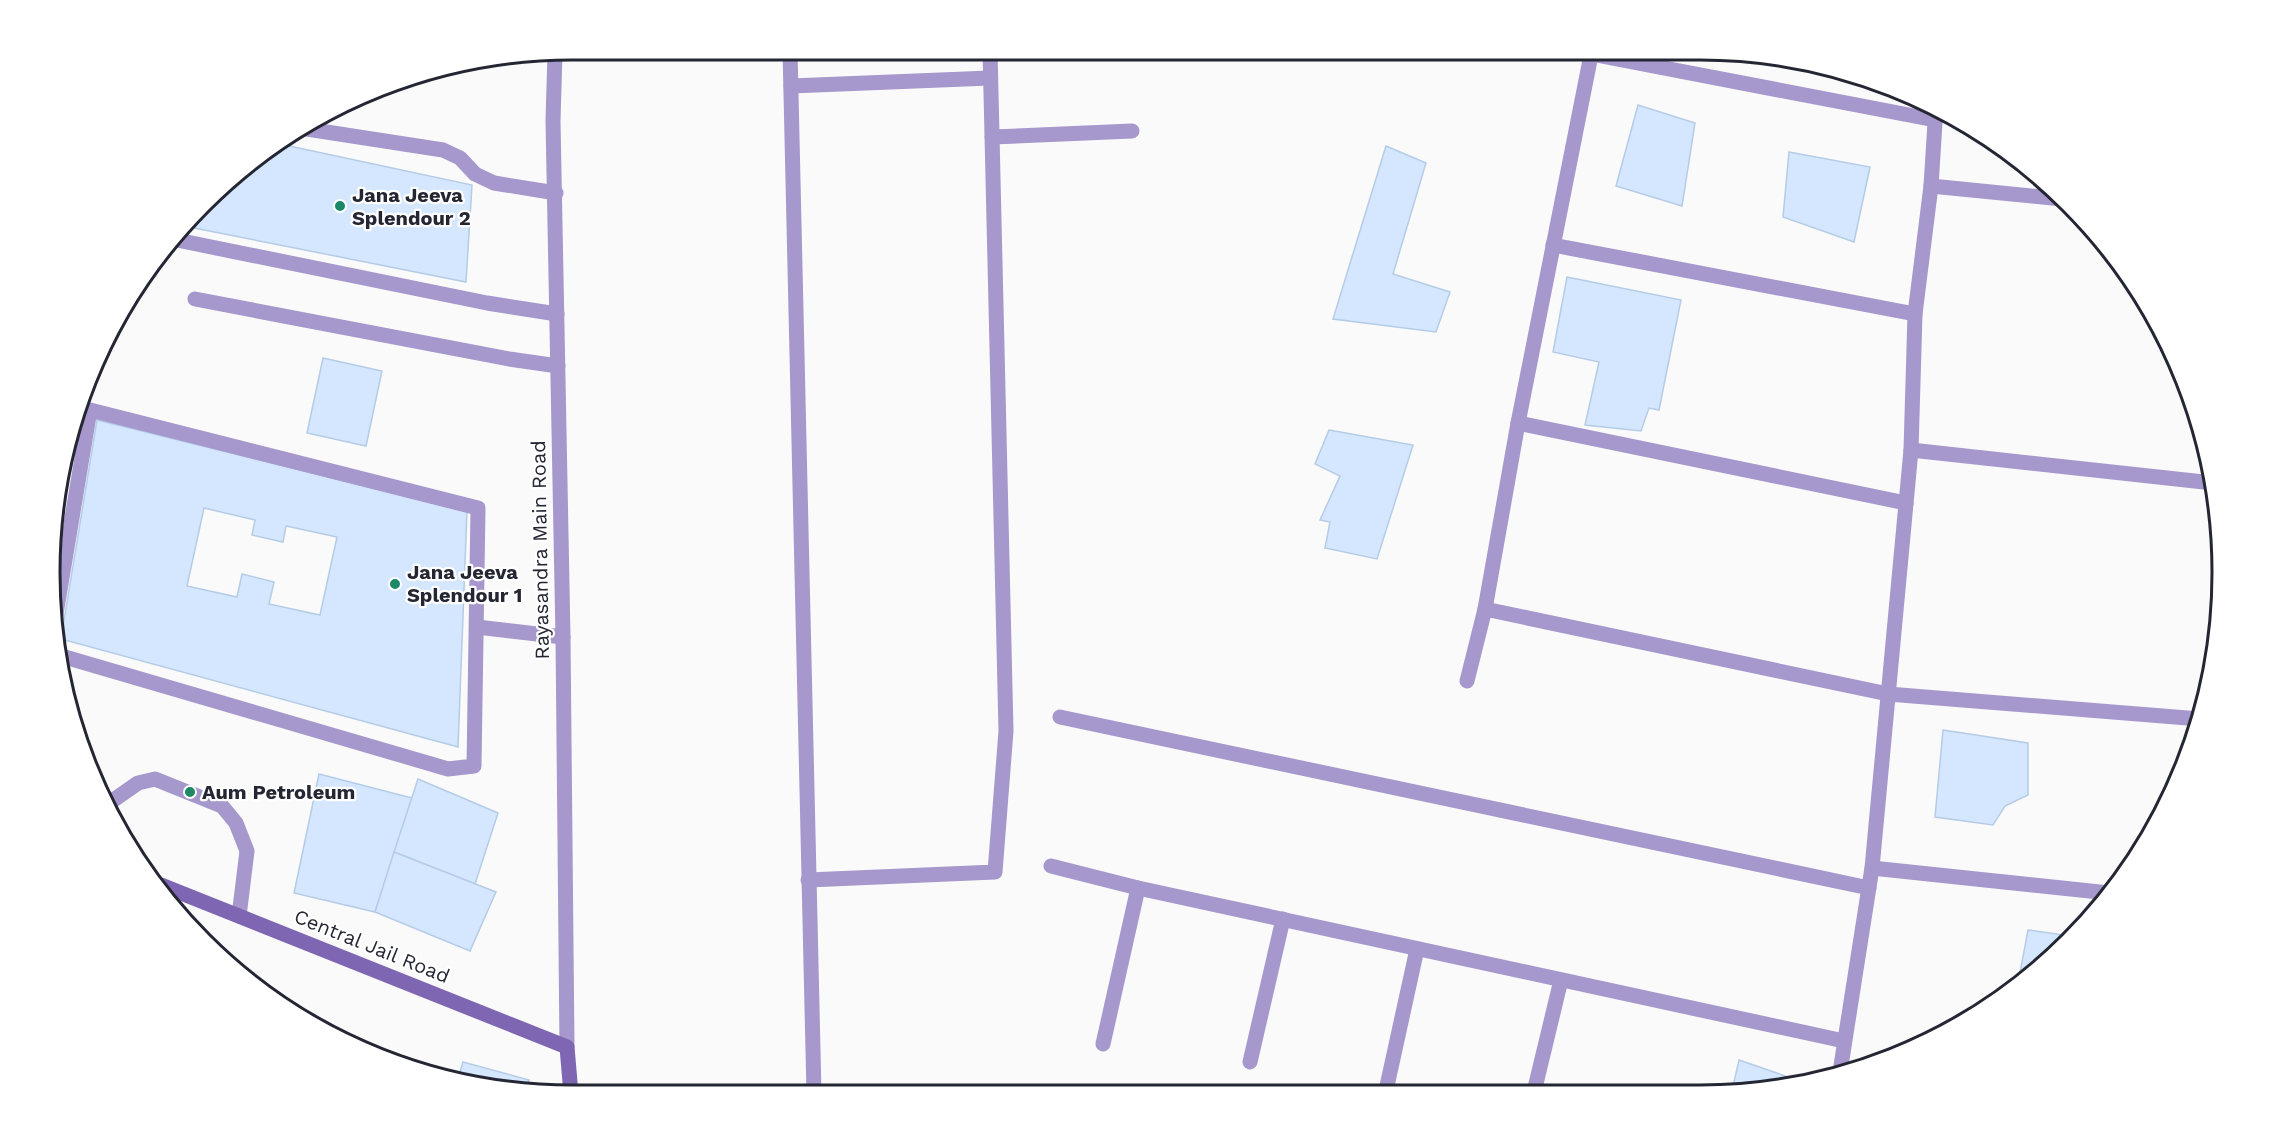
<svg xmlns="http://www.w3.org/2000/svg" width="2272" height="1145" font-family="'Work Sans',sans-serif">
<style>
.building{fill:#d4e7fe;stroke:#b5cce7;stroke-width:1.5;fill-rule:evenodd}
.lines{fill:none;stroke-linecap:round;stroke-linejoin:round}
.service{stroke:#a697cc;stroke-width:15}
.minor{stroke:#a697cc;stroke-width:15}
.tertiary{stroke:#a697cc;stroke-width:15}
.secondary{stroke:#7e66b3;stroke-width:15}
.poi-dot{fill:#1c8866;stroke:#fff;stroke-width:2}
.labels{text-anchor:middle;dominant-baseline:central;stroke-width:4.5;stroke-linejoin:round;paint-order:stroke}
.poi-label{font-size:20px;font-weight:bold;fill:#242733;stroke:#fff;text-anchor:start}
.street-label{font-size:20px;fill:#242733;stroke:#fff}
.rim{fill:none;stroke:#242733;stroke-width:3}
</style>
<rect width="100%" height="100%" fill="#fafafa"/>
<g class="building">
<path d="M1713,51H1733L1757,55L1756,61Z"/>
<path d="M1782,59L1832,67V68Z"/>
<path d="M1638,105L1695,123L1682,206L1616,186Z"/>
<path d="M1989,140L2003,148L1988,146Z"/>
<path d="M280,144L472,185L466,282L189,227L254,158Z"/>
<path d="M1386,146L1426,163L1393,274L1450,292L1436,332L1333,319Z"/>
<path d="M1789,152L1870,167L1854,242L1783,217Z"/>
<path d="M1567,277L1681,300L1659,410L1649,408L1641,431L1585,425L1599,362L1553,352Z"/>
<path d="M323,358L382,371L366,446L307,433Z"/>
<path d="M97,420L467,511L458,747L61,639ZM204,508L255,520L252,535L283,542L286,526L337,537L320,615L269,604L274,582L242,574L237,597L187,586Z"/>
<path d="M1329,430L1413,445L1377,559L1325,548L1330,522L1320,520L1340,476L1315,464Z"/>
<path d="M59,489H62L58,509Z"/>
<path d="M1943,730L2028,743V795L2005,806L1993,825L1935,817Z"/>
<path d="M319,774L412,798L375,912L294,893Z"/>
<path d="M418,779L498,813L475,884L394,852Z"/>
<path d="M394,852L496,892L470,951L375,912Z"/>
<path d="M2028,930L2071,936L2018,983Z"/>
<path d="M1739,1060L1794,1079V1084L1767,1091H1732Z"/>
<path d="M463,1062L529,1080L526,1092L457,1081Z"/>
</g>
<g class="lines">
<g class="service">
<path d="M790,50L814,1094"/>
<path d="M791,86L990,78"/>
<path d="M992,137L1132,131"/>
<path d="M195,299L509,359L558,366"/>
<path d="M105,806L138,783L155,779L222,806L236,823L247,851L239,916"/>
<path d="M808,880L995,872L1006,731L990,50"/>
</g>
<g class="minor">
<path d="M1591,54L1935,120"/>
<path d="M307,129L443,150L460,158L475,174L494,183L556,193"/>
<path d="M1931,186L2062,199"/>
<path d="M177,240L487,303L557,314"/>
<path d="M1553,245L1915,314"/>
<path d="M1518,423L1906,503"/>
<path d="M1911,450L2213,483"/>
<path d="M1485,609L1888,694L2200,719"/>
<path d="M54,626L90,410L478,508L474,766L448,769L58,655"/>
<path d="M477,627L563,637"/>
<path d="M1467,681L1485,609L1518,423L1592,50"/>
<path d="M1060,717L1869,888"/>
<path d="M1051,866L1138,888L1844,1041"/>
<path d="M1872,868L2109,893"/>
<path d="M1103,1044L1138,888"/>
<path d="M1250,1062L1283,919"/>
<path d="M1840,1072L1872,868L1911,450L1915,314L1931,186L1936,107"/>
<path d="M1387,1086L1417,949"/>
<path d="M1534,1092L1561,980"/>
</g>
<path class="tertiary" d="M555,52L553,121L563,637L567,1047"/>
<path class="secondary" d="M161,885L567,1047L571,1094"/>
</g>
<g class="poi-dot">
<circle cx="340" cy="206" r="6"/>
<circle cx="395" cy="584" r="6"/>
<circle cx="190" cy="792" r="6"/>
</g>
<g class="labels">
<g class="poi-label">
<text x="352" y="195">Jana Jeeva<tspan x="352" dy="23">Splendour 2</tspan></text>
<text x="407" y="572">Jana Jeeva<tspan x="407" dy="23">Splendour 1</tspan></text>
<text x="202" y="792">Aum Petroleum</text>
</g>
<g class="street-label">
<text transform="translate(540 550) rotate(-91)">Rayasandra Main Road</text>
<text transform="translate(372 946) rotate(22)">Central Jail Road</text>
</g>
</g>
<path d="M0 0H2272V1145H0ZM572 60H1700A512 512 0 0 1 2212 572V573A512 512 0 0 1 1700 1085H572A512 512 0 0 1 60 573V572A512 512 0 0 1 572 60Z" fill="#fff" fill-rule="evenodd"/>
<path class="rim" d="M572 60H1700A512 512 0 0 1 2212 572V573A512 512 0 0 1 1700 1085H572A512 512 0 0 1 60 573V572A512 512 0 0 1 572 60Z"/>
</svg>
